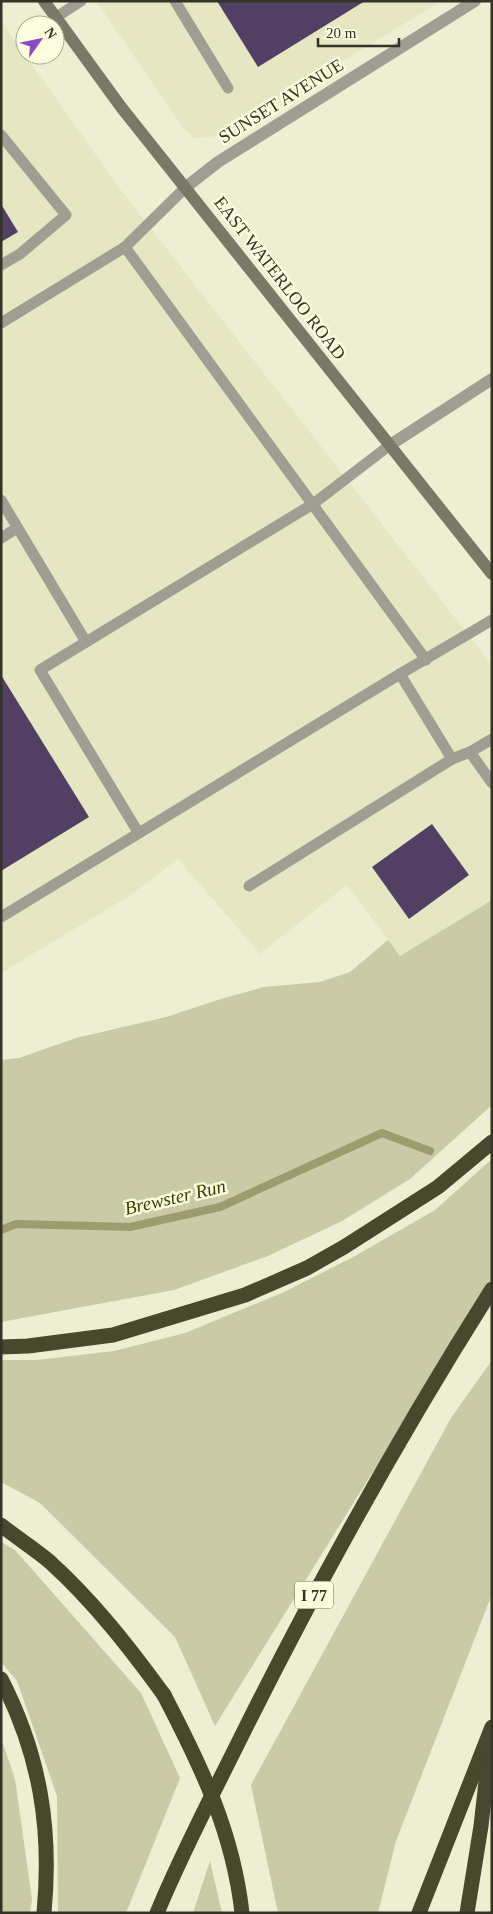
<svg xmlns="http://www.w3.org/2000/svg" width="493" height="1914" font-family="'Times New Roman',serif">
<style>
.built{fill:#e6e7c2}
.green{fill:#cacaa6}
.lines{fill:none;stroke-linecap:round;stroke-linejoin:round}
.stream{stroke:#9d9c6e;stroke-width:8}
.building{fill:#523f64}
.lane{stroke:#9e9e92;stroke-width:11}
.street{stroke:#9e9e92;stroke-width:12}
.secondary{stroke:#787967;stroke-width:12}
.highway{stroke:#48482f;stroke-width:15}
.highway-bridge{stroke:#48482f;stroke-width:15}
.labels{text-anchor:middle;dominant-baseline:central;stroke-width:5;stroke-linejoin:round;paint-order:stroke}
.shield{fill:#fcfcdf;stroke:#6f6f5f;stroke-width:1}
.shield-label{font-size:16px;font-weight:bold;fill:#333328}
.street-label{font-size:18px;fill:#333328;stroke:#fcfcdf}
.water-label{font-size:19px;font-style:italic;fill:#3f3e01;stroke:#fcfcdf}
</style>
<rect width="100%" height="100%" fill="#eeefd2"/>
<g class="built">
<path d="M96,1H442L219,136L194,138L184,129Z"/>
<path d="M1,21L120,189L492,665V900L400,956L347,885L260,954L178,859L131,895L1,973Z"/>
</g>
<g class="green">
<path d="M492,900V1105L410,1179L342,1221L268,1256L174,1290L1,1322V1060L19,1058L76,1038L166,1017L221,999L264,987L320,982L350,972L388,940L400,956Z"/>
<path d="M492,1159V1280L215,1726L175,1637L40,1503L1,1482V1360H37L114,1351L185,1333L284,1292L355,1256L435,1210Z"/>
<path d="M492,1360V1594L396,1841L378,1913H278L251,1785L451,1418Z"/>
<path d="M1,1542L15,1550L141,1693L180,1778L126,1913H58L57,1796L17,1681L1,1662Z"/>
<path d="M1,1738L15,1779L32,1899L30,1913H1Z"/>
<path d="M210,1861L222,1913H193Z"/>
</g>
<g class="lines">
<path class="stream" d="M1,1230L16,1224L130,1227L220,1207L382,1133L430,1151"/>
</g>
<g class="building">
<path d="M217,1H365L258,67Z"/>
<path d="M1,204L18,232L1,242Z"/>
<path d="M1,675L89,817L1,871Z"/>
<path d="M432,824L469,875L409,919L372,867Z"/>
</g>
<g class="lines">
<g class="lane">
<path d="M175,1L228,88"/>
<path d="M55,18L81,1"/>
<path d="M1,135L66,215L20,254L1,265"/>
<path d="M125,247L426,660"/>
<path d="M1,323L125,247L186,187"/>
<path d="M1,500L86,642"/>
<path d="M1,538L17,528"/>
<path d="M400,674L452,759L470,752L492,739"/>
<path d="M470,752L492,783"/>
<path d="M138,832L40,670L313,504L390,445"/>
<path d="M249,886L452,759"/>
<path d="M1,917L400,674L492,620"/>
</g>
<g class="street">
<path d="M186,187L218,162L475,1"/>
<path d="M390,445L492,379"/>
</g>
<path class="secondary" d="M44,1L121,107L492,574"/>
<g class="highway">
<path d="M1,1347L28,1346L113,1335L245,1295L307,1268L344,1247L438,1187L492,1142"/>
<path d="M1,1525C17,1538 35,1549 50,1562C94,1602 129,1647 164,1695"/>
<path d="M1,1679C40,1755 52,1828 44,1913"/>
<path d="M157,1913C183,1850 215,1790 245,1729C320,1579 402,1431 492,1289"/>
<path d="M419,1913L492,1727"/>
<path d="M467,1913L481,1826L490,1746"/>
</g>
<path class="highway-bridge" d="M164,1695C201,1766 233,1832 242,1913"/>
</g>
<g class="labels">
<rect class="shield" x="295" y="1581.5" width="38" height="27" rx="4"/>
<g class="shield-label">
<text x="314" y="1595">I 77</text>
</g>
<g class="street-label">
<text transform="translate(281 101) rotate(-32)">SUNSET AVENUE</text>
<text transform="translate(280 278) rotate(52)">EAST WATERLOO ROAD</text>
</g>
<g class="water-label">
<text transform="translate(175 1197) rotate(-13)">Brewster Run</text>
</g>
</g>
<rect width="493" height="1914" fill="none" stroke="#333328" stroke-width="5"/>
<g transform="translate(40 40) rotate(57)"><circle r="24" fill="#fcfcdf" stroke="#acac96"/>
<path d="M0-4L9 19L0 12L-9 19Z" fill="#8b4abf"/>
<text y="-8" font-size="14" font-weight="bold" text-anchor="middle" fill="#333328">N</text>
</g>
<path d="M318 38v8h81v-8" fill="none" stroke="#333328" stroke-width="2.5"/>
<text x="326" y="38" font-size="15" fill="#333328" stroke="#fcfcdf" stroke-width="4" paint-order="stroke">20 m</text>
</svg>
